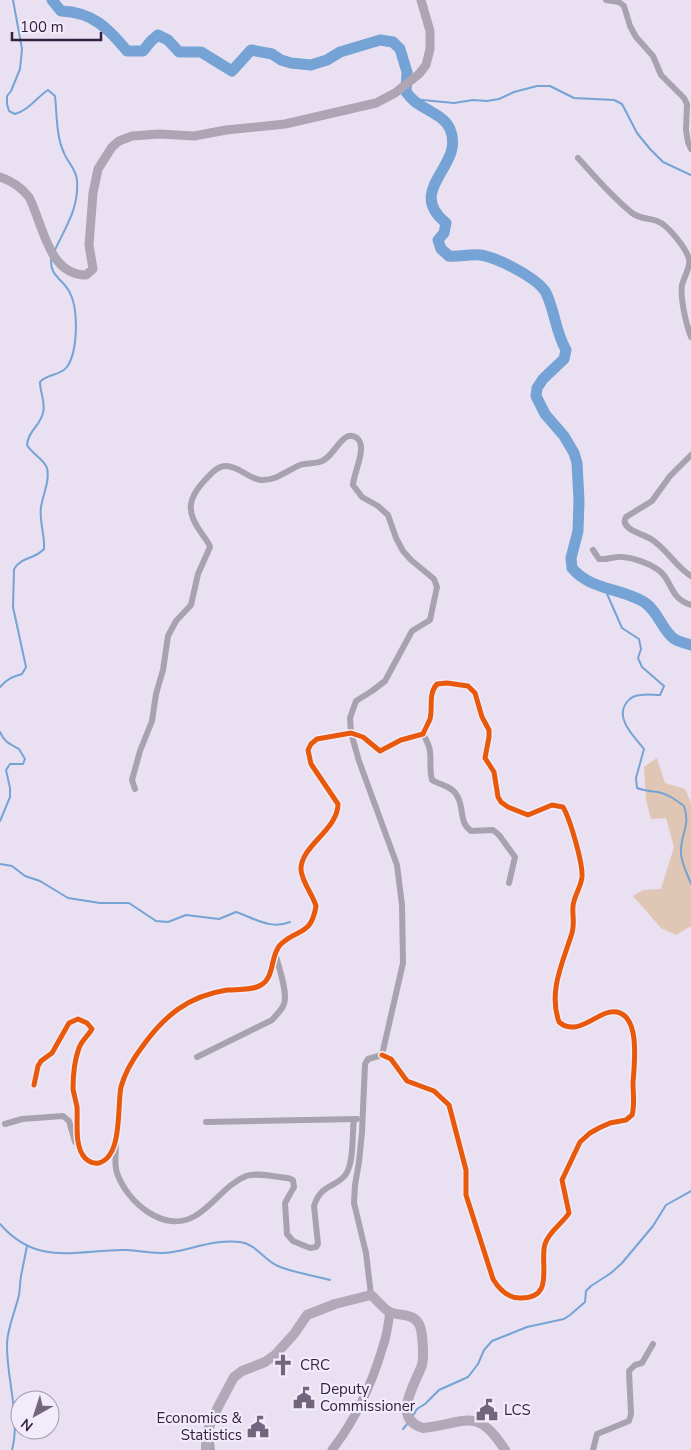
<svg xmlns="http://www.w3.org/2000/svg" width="691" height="1450" font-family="'Nunito Sans',sans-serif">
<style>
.green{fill:#dfc6b5}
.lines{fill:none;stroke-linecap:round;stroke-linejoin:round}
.stream{stroke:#75a3d5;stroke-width:2}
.river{stroke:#75a3d5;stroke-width:11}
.minor{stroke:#a8a2af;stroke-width:6}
.major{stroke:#ada5b4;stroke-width:9}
.highway{stroke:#b2a9b8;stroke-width:10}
.cycleway-casing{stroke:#f2ebfa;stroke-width:8}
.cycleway{stroke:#e8590c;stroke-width:5}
.labels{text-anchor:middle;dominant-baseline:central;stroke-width:4.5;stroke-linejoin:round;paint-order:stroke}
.poi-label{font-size:15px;fill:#32223f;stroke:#f2ebfa;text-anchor:start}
</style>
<rect width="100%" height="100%" fill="#e9e1f1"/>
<path class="green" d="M657,758L665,783L685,789L691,803V926L676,935L661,928L633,896L643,890L661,889L674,847L666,818L651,819L646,800L644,767Z"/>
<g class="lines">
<g class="stream">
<path d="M13,0L22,49L20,69L11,91L7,96V104L9,111L15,114C29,110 36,98 48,90L55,96C57,114 56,136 64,153C68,163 77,170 77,181C79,208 66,226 55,250"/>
<path d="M412,99L454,103L473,100L487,101L499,99L514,92L537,86H550L574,98L614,100L622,104L637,133L650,149L663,162L691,175"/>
<path d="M604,587L622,628L639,639L641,649L638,658L642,667L664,686L660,695C654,695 647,694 641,695C635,695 631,697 627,702C614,718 634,736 644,749L636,778L637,788C645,791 650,791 658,792C668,794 676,800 684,806C691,827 680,834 681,853C681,863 688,875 691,884"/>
<path d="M0,687C7,679 12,677 22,674L26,667L13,607L14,569C22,556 34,560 44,549C45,535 39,521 41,507C43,494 50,481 47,468C44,459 32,454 27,445C28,431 40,426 43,413C46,402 40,393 40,382C46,374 60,376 67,367C78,351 79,308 69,291C61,277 50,277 51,258"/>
<path d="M0,732C5,743 10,744 19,749L25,759L23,764H10L6,770L10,788V797L0,821"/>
<path d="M0,864L12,866L25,876L40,881L68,898L100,903H129L156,921L168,922L186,915L219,919L236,912C254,918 270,930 290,922"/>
<path d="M0,1224C38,1268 78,1249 127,1250C144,1251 155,1255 173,1252C195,1248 218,1239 240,1242C256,1244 264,1260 278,1266C294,1273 313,1275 330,1280"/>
<path d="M412,1417L417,1409L425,1404L439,1390L468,1377L478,1364L484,1350L492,1341L527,1327L564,1319L570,1315L585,1302L586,1291L591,1286L611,1273L622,1263L653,1226L666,1205L691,1191"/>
<path d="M403,1429L408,1423"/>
<path d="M12,1450C21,1416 6,1379 7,1343C8,1326 15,1312 19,1295C20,1289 20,1282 21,1276C23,1266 25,1256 27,1246"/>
</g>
<path class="river" d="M52,0L61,11C93,12 109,29 127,51H143L151,41L158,35L168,40L179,52H201L232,71L251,50L272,54L281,60L291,63L311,65L327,60L340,52L380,40L393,42L400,49L407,72L406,92C410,97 414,102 420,105C430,112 445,117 450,129C466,166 404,189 446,223L444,233L438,240L441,249L449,256C459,257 469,254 480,255C496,257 541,279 547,295C555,313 556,333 566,350L564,359L543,379L537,388L536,396L545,414L564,436L574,453L577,463L579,501L578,531L571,558L572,568C590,590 621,588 644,602C658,611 661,628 673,638C678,642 685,643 691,645"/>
<g class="minor">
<path d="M606,0L619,2L624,6L630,26L636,37L653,56L661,75L684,98L687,104L686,130L688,142L691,149"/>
<path d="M578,158C595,177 612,197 632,213C640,219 649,218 657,221C668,225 686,248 689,259C691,266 684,277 682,285C680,298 686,324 691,337"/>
<path d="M691,455L670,476L652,501L626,517C619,529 643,534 651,539C667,549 675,566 691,576"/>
<path d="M593,550L599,559C607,560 615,556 623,557C634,558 648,563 657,569C673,579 668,598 691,605"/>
<path d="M423,734C436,755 427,761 432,780C440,785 451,786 456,794C465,806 458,822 471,831L493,830L499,835L515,857L509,883"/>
<path d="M135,789L132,780L140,751L152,721L156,694L163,670L168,636L176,621L191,605L198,574L210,547C208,541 203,536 200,531C186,511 188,498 205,480C211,474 217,466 226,466C239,466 249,479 261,480C276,481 288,470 300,465C306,463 313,464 319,462C334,460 342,427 357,438C368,447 353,474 353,485L362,497L378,506L388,515L396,538L403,551L411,560L434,579L437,587L430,620L412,631L385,681L372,691L356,701L350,718L351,733L359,761L397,865L402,905L403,963L382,1055L368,1059L365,1064L362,1132L359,1162L355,1185L354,1203L366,1253L371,1295"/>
<path d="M197,1057L272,1020C276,1015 282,1010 284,1004C288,993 279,968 276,956"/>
<path d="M34,1085L38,1066L41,1061L52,1053L69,1023L78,1019L87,1023L92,1029C88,1036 82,1040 79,1048C75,1059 73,1077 73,1089C74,1095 76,1101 77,1107C78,1123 74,1146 85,1158C89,1162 93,1164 99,1163C123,1156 117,1106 121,1087C125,1072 133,1059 142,1047C164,1016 188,996 227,990C237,989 251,991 261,985C275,977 270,956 280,945C297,928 311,937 316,906C313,895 302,882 301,870C300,846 338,830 338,804L311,764L308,750L311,744L317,739L351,733L363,737L380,751L401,740L423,734C425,729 428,724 430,719C433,707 428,694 437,684L447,683L468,686L475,693L482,717L489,730V737L485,758L494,772L498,797L501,802L508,807L528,815L552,805L563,807C570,819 583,863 582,877C581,887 574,896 573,906C572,916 575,922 572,933C563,962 548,991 559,1022C579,1039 599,1008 617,1012C641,1017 634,1066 633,1083C633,1094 635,1105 632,1115L626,1120L610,1123L599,1128L590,1133L580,1142L562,1180L569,1213C562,1224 549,1231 545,1244C539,1263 556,1299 520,1298C507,1298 499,1289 493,1279L466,1195V1170L449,1105L434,1091L407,1081L391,1059L382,1055"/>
<path d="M206,1122L357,1119"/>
<path d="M5,1124L22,1119L63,1116L69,1121L75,1142"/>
<path d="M116,1143C116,1152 114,1165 117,1173C127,1202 164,1234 195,1216C213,1206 226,1184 246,1176C258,1172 275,1177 288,1178L293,1180L294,1187L285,1203L287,1234L293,1241L310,1248L316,1247L318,1244L314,1206C321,1183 338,1187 346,1174C354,1162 352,1133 354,1119"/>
<path d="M209,1427L212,1450"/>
<path d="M593,1450L597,1434L629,1421L631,1414L629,1371L635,1365L642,1363L653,1344"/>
</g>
<g class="major">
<path d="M0,177C12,181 21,187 29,197C43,224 48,275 86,275L93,269L89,245L93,193L98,169L112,147L119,141L132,136L159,134L194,136L226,130L285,124L376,103L395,93L419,74L426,65L430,49V31L421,0"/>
<path d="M332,1450C356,1419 372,1384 383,1346C387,1336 388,1324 390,1312"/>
</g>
<path class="highway" d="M206,1450V1434L209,1427L218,1407L234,1377L242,1371L265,1362L275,1355L294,1334L307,1315L335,1304L371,1295C377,1300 382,1307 388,1311C398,1317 412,1312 419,1324C423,1331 424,1358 422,1365C415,1385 391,1418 423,1428C467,1423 477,1406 505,1450"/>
<g class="cycleway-casing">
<path id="cycleway" d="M34,1085L38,1066L41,1061L52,1053L69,1023L78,1019L87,1023L92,1029C88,1036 82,1040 79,1048C75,1059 73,1077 73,1089C74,1095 76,1101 77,1107C78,1123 74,1146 85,1158C89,1162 93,1164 99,1163C123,1156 117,1106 121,1087C125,1072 133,1059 142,1047C164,1016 188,996 227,990C237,989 251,991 261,985C275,977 270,956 280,945C297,928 311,937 316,906C313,895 302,882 301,870C300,846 338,830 338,804L311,764L308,750L311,744L317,739L351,733L363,737L380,751L401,740L423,734C425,729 428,724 430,719C433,707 428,694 437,684L447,683L468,686L475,693L482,717L489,730V737L485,758L494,772L498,797L501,802L508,807L528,815L552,805L563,807C570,819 583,863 582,877C581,887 574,896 573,906C572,916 575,922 572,933C563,962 548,991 559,1022C579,1039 599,1008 617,1012C641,1017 634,1066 633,1083C633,1094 635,1105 632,1115L626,1120L610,1123L599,1128L590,1133L580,1142L562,1180L569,1213C562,1224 549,1231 545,1244C539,1263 556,1299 520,1298C507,1298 499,1289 493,1279L466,1195V1170L449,1105L434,1091L407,1081L391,1059L382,1055"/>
</g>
<use href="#cycleway" class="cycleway"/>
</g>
<defs>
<g id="church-bare" transform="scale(1.725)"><path d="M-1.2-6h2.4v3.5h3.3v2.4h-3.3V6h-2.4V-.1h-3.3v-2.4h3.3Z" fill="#72657d" stroke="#f2ebfa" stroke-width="2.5" paint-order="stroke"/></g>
<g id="civic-bare" transform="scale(1.725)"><path d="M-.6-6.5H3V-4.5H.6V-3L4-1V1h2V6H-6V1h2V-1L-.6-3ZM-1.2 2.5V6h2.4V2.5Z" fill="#72657d" stroke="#f2ebfa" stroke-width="2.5" paint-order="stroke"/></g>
</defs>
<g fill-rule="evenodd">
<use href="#church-bare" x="283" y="1365"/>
<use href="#civic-bare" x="304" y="1398"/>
<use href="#civic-bare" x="487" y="1410"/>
<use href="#civic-bare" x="258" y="1427"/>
</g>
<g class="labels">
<g class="poi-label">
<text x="300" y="1365">CRC</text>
<text x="320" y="1389">Deputy<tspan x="320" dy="17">Commissioner</tspan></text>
<text x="504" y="1410">LCS</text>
<text x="242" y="1418" text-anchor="end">Economics &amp;<tspan x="242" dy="17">Statistics</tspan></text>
</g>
</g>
<g transform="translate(35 1415) rotate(219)"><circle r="24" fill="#f2ebfa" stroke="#a59baf"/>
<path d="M0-4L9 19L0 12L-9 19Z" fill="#72657d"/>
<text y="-8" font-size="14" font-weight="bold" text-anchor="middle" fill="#32223f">N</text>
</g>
<path d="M12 32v8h89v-8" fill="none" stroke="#32223f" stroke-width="2.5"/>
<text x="20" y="32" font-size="15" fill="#32223f" stroke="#f2ebfa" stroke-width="4" paint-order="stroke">100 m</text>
</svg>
